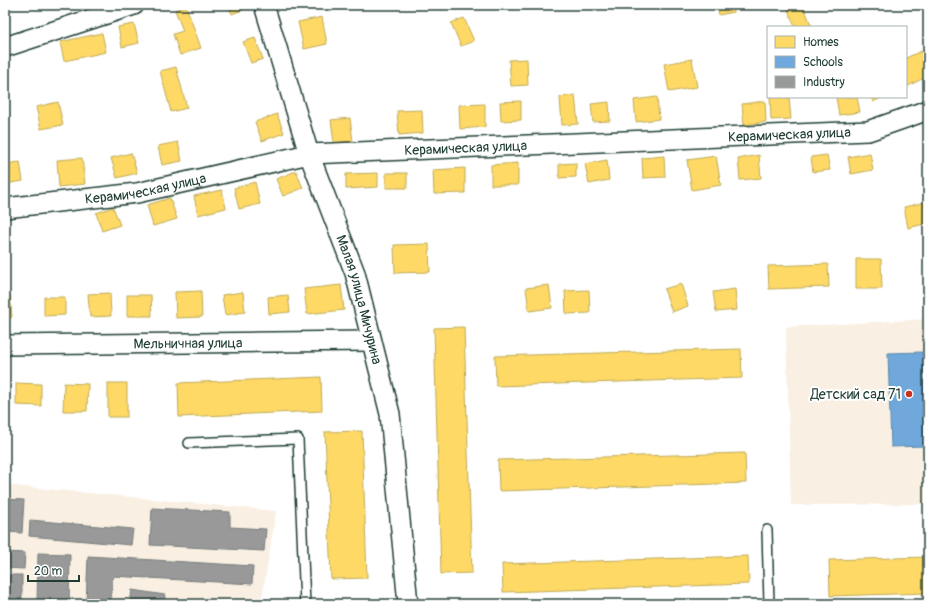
<svg xmlns="http://www.w3.org/2000/svg" width="933" height="609" font-family="Pangolin,sans-serif">
<style>
.built{fill:#f9efe2}
.homes{fill:#ffd966;stroke:#bcaa57}
.schools{fill:#6fa8dc;stroke:#5788aa}
.industry{fill:#999;stroke:#747d7b}
.lines{fill:none;stroke-linecap:round;stroke-linejoin:round}
.lane-casing{stroke:#1f3d34;stroke-width:12}
.street-casing{stroke:#1f3d34;stroke-width:22}
.lane{stroke:#fff;stroke-width:9}
.street{stroke:#fff;stroke-width:19}
.poi-dot{fill:#c8321e;stroke:#fff;stroke-width:1.5}
.labels{text-anchor:middle;dominant-baseline:central;stroke-width:4;stroke-linejoin:round;paint-order:stroke}
.street-label{font-size:14px;fill:#1f3d34;stroke:#fff}
.poi-label{font-size:14px;fill:#1f3d34;stroke:#fff;text-anchor:end}
</style>
<rect width="100%" height="100%" fill="#fff"/>
<filter id="ink" filterUnits="userSpaceOnUse"><feTurbulence type="fractalNoise" baseFrequency=".025" numOctaves="2"/><feDisplacementMap in="SourceGraphic" scale="8" xChannelSelector="R" yChannelSelector="G"/><feConvolveMatrix kernelMatrix="1 2 1 2 8 2 1 2 1" color-interpolation-filters="sRGB"/></filter>
<g filter="url(#ink)">
<g class="built">
<path d="M928,319V504L791,505L786,327Z"/>
<path d="M5,485L276,511L261,604H5Z"/>
</g>
<g class="homes">
<path d="M228,5H249L250,7L232,14Z"/>
<path d="M717,5H732L733,12L719,15Z"/>
<path d="M801,5H803L812,27H795L788,10Z"/>
<path d="M186,6L201,48L180,55L173,34L183,31L175,10Z"/>
<path d="M322,17L327,44L304,49L298,22Z"/>
<path d="M464,18L474,41L461,46L451,23Z"/>
<path d="M134,24L139,43L122,47L118,27Z"/>
<path d="M102,33L106,52L64,61L60,42Z"/>
<path d="M255,38L263,59L251,63L243,42Z"/>
<path d="M921,51L928,67V76L906,87V58Z"/>
<path d="M527,59L528,85L511,86L509,60Z"/>
<path d="M692,59L697,87L669,92L664,64Z"/>
<path d="M176,67L187,108L171,112L160,71Z"/>
<path d="M575,95L578,124L562,125L560,97Z"/>
<path d="M657,97L659,119L636,122L634,100Z"/>
<path d="M770,97H789L791,119L771,120Z"/>
<path d="M836,97H857L860,112L839,115Z"/>
<path d="M871,97H883L873,102Z"/>
<path d="M521,101V120L501,121L500,102Z"/>
<path d="M765,101L766,122L744,125L742,104Z"/>
<path d="M58,102L63,125L41,129L36,107Z"/>
<path d="M609,102L610,121L593,122L591,104Z"/>
<path d="M485,104V127L460,129L459,105Z"/>
<path d="M422,110L423,133L399,135L397,111Z"/>
<path d="M277,114L284,133L262,141L255,122Z"/>
<path d="M350,118L353,141L334,143L331,120Z"/>
<path d="M178,142L182,161L162,165L158,146Z"/>
<path d="M131,153L137,173L117,178L111,158Z"/>
<path d="M870,153L873,170L851,174L848,157Z"/>
<path d="M759,155L761,178L740,180L738,159Z"/>
<path d="M827,155L830,170L813,172L811,157Z"/>
<path d="M664,156L665,177L643,178L642,158Z"/>
<path d="M716,156L721,185L692,190L687,160Z"/>
<path d="M82,158L85,184L59,187L57,160Z"/>
<path d="M607,160L609,180L589,184L585,164Z"/>
<path d="M20,162L23,181L5,184V164Z"/>
<path d="M518,163V185H491V165Z"/>
<path d="M576,163V177L559,178V164Z"/>
<path d="M465,168V193L434,194L433,170Z"/>
<path d="M296,171L303,188L283,196L276,179Z"/>
<path d="M378,173V187L346,189V174Z"/>
<rect x="386" y="173" width="21" height="15"/>
<path d="M255,182L260,204L239,209L234,188Z"/>
<path d="M222,190L226,208L198,215L194,196Z"/>
<path d="M170,198L177,219L153,226L147,205Z"/>
<path d="M926,202L928,223L908,228L904,207Z"/>
<path d="M113,207L120,225L102,231L96,213Z"/>
<path d="M429,244L430,272L395,273L394,245Z"/>
<path d="M856,259H881L882,289H856Z"/>
<path d="M828,264L829,287L769,289L768,266Z"/>
<path d="M681,284L688,306L672,312L664,289Z"/>
<path d="M341,285L344,310L307,314L304,289Z"/>
<path d="M549,285L552,308L529,311L526,288Z"/>
<path d="M735,289L737,310L716,312L713,292Z"/>
<path d="M589,290L590,313L566,314L565,291Z"/>
<path d="M201,291L202,317L176,318L175,292Z"/>
<path d="M243,292L245,312L225,315L222,295Z"/>
<path d="M110,293L111,316L90,317L88,294Z"/>
<path d="M5,295H10L12,317L5,318Z"/>
<path d="M127,295H151L152,316H127Z"/>
<path d="M288,295L290,312L269,314L268,297Z"/>
<path d="M44,297H65V315L44,316Z"/>
<path d="M464,327L472,573L441,574L434,328Z"/>
<path d="M741,349L742,378L496,386L495,356Z"/>
<path d="M321,377L322,411L179,417L178,383Z"/>
<path d="M16,383L41,384V406L16,405Z"/>
<path d="M64,383L88,384L87,411H63Z"/>
<rect x="108" y="383" width="19" height="34"/>
<path d="M362,431L367,578L331,579L325,432Z"/>
<path d="M745,453L746,483L499,491L498,460Z"/>
<path d="M748,556L749,584L503,592L502,564Z"/>
<path d="M928,557V593L830,596L829,560Z"/>
</g>
<path class="schools" d="M924,352V380H928V408H924L925,446L891,447L888,353Z"/>
<g class="industry">
<path d="M5,499L24,500L22,533L5,532Z"/>
<path d="M152,508L230,512V527L266,529L264,551L150,545Z"/>
<path d="M30,520L133,529L131,545L29,536Z"/>
<path d="M5,552L25,553L24,569L5,568Z"/>
<path d="M38,553L70,554L69,604H37Z"/>
<path d="M88,556L253,566L252,584L113,576L110,604H86Z"/>
<rect x="5" y="575" width="17" height="29"/>
<path d="M132,590L165,595L164,604H130Z"/>
<path d="M176,600L207,604H176Z"/>
</g>
<g class="lines">
<g class="lane-casing">
<g id="lane">
<path d="M189,443L298,439L305,604"/>
<path d="M767,530L769,604"/>
</g>
</g>
<g class="street-casing">
<g id="street">
<path id="s1" d="M264,5L309,154L355,273L390,414L408,604"/>
<path d="M5,47L134,5"/>
<path id="s2" d="M5,208L137,193L309,154L868,131L928,110"/>
<path id="s3" d="M5,345L371,341"/>
</g>
</g>
<use href="#lane" class="lane"/>
<use href="#street" class="street"/>
</g>
</g>
<circle class="poi-dot" cx="909" cy="394" r="4"/>
<g class="labels">
<g class="street-label">
<text stroke="none"><textPath href="#s2" startOffset="790">Керамическая улица</textPath></text>
<text stroke="none"><textPath href="#s2" startOffset="466">Керамическая улица</textPath></text>
<text stroke="none"><textPath href="#s2" startOffset="142">Керамическая улица</textPath></text>
<text stroke="none"><textPath href="#s1" startOffset="310">Малая улица Мичурина</textPath></text>
<text stroke="none"><textPath href="#s3" startOffset="183">Мельничная улица</textPath></text>
</g>
<g class="poi-label">
<text x="901" y="394">Детский сад 71</text>
</g>
</g>
<rect width="933" height="609" fill="none" stroke="#fff" stroke-width="20"/>
<rect x="10" y="10" width="913" height="589" fill="none" stroke="#1f3d34" stroke-width="1.5" filter="url(#ink)"/>
<rect x="767" y="26" width="140" height="72" fill="#ffffff" stroke="#a5b1ae"/>
<rect x="775" y="36" width="20" height="12" fill="#ffd966" stroke="#a5b1ae"/>
<text x="803" y="46" font-size="12" fill="#1f3d34">Homes</text>
<rect x="775" y="56" width="20" height="12" fill="#6fa8dc" stroke="#a5b1ae"/>
<text x="803" y="66" font-size="12" fill="#1f3d34">Schools</text>
<rect x="775" y="76" width="20" height="12" fill="#999999" stroke="#a5b1ae"/>
<text x="803" y="86" font-size="12" fill="#1f3d34">Industry</text>
<path d="M28 575v6h51v-6" fill="none" stroke="#1f3d34" stroke-width="2"/>
<text x="34" y="575" font-size="12" fill="#1f3d34" stroke="#ffffff" stroke-width="3" paint-order="stroke">20 m</text>
</svg>
